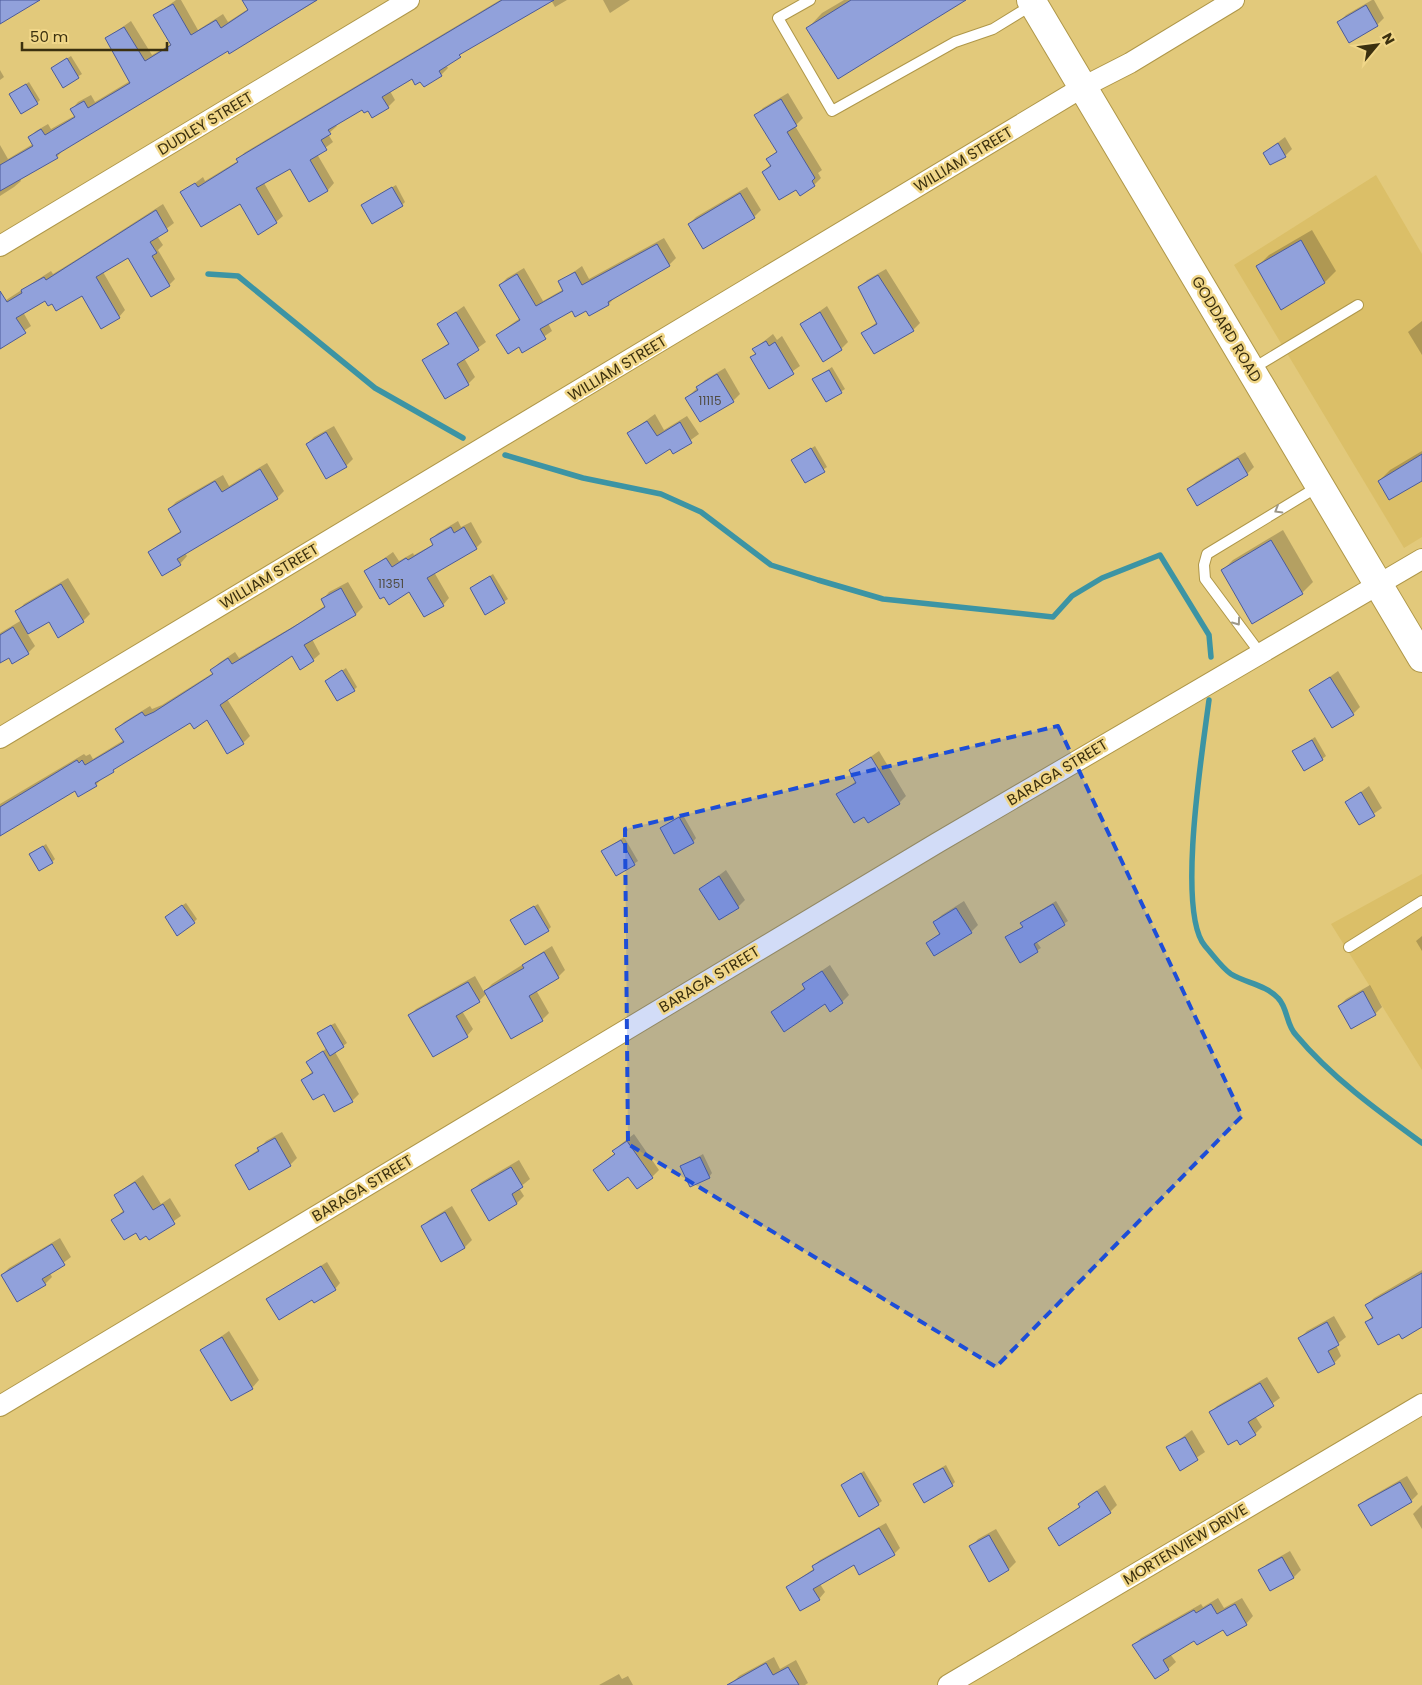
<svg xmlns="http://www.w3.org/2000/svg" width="1422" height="1685" font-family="Poppins,sans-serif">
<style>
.built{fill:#dbbf68}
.shadow{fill:#0003}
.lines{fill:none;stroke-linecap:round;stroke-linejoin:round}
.stream{stroke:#3c94a4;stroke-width:5.5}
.building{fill:#91a1db;stroke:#4c5b9a}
.service-casing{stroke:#af9749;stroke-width:12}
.minor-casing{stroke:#af9749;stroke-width:22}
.secondary-casing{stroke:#af9749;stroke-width:30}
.service{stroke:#fff;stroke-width:10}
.minor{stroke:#fff;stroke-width:20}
.secondary{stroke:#fff;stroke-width:28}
.oneway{stroke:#9d9887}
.marked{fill:#1d4ed8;fill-opacity:0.2;stroke:#1d4ed8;stroke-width:4;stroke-dasharray:10 6;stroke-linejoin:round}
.labels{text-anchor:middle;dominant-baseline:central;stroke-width:5;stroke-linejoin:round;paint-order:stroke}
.number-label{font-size:12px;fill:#504c42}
.street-label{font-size:15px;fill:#3b300f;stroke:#f0d688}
</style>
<rect width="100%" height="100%" fill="#e2c97b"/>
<g class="built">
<path d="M1376,175L1422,254V537L1404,548L1234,265Z"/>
<path d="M1422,874V1070L1331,924Z"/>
</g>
<g class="shadow">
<path d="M176,0H181L198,30L223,14L228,22L248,9L250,0H318L230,52L228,50L63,150L57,157L20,179L21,181L14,187L0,196V145L8,159L33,144L30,137L36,131L48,124L51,129L76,115L72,109L78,102L91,95L95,102L130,81L107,38L131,21L152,55L172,44L155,15Z"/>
<path d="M500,0H567L555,7L551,0L466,50L446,65L448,68L441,75L421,80L412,78L390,91L395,100L388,107L368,110L362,108L335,124L337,126L328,134L333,142L317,154L334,183L328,190L310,201L290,168L264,183L283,216L276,222L240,202L182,193L203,177L205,181L238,161L244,153Z"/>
<path d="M603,0H630L610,13Z"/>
<path d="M844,0H964L808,28L822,13Z"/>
<path d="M1372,0H1374L1384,18L1377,25L1339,22L1346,15Z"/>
<path d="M71,56L82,74L63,86L52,68Z"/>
<path d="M0,70L4,77L0,80Z"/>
<path d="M29,82L40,100L37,103L11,94Z"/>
<path d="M788,93L803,118L795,126L822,170L818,173L821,178L814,185L797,188L763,172L771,164L768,159L777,151L756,115L763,108Z"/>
<path d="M1285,137L1292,149L1285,156L1264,153Z"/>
<path d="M396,185L405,202L402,205L366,202Z"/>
<path d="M747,187L761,210L754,217L689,224L696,217Z"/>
<path d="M163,204L174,223L157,236L163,245L158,250L175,279L169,285L128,256L103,272L125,310L119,317L82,294L53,302L45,299L23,312L31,326L0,347V304L51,271L53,274L79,258Z"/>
<path d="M1312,230L1336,271L1325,282L1281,308L1258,266L1269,255Z"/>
<path d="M664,238L676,258L669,265L615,297L609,304L590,314L587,309L572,310L548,323L552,331L523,351L519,346L497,335L520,318L500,285L507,278L524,268L543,301L564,289L560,282L582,266L589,279Z"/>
<path d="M886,269L920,323L913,330L863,333L878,321L860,287L867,280Z"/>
<path d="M464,306L486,342L464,358L475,377L468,384L445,398L423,361L450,342L439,324Z"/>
<path d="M827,306L848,342L841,349L802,324Z"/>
<path d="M1422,321V355L1408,332Z"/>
<path d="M773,334L777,340L782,336L800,366L769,388L751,358L756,352L754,349Z"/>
<path d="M832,367L845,389L826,401L813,380Z"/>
<path d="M725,368L740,394L733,401L687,398L705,380Z"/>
<path d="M655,414L664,430L687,416L699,434L674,452L671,448L629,433Z"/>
<path d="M334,426L353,459L346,466L307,444L314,437Z"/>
<path d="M815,446L827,467L806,481L793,460Z"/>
<path d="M1422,451V479L1379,481L1390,470Z"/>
<path d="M1245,452L1254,467L1247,474L1189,489L1196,482Z"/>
<path d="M267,463L284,491L277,498L185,553L187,556L180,564L149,553L157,546L182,530L169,509L176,502L223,475L229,486Z"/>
<path d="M458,521L461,527L471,522L482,542L476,548L434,572L449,598L443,605L365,572L393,552L399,561L413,553L414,555L434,544L431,539L438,533Z"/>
<path d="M1283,530L1313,582L1302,593L1222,571L1233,560Z"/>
<path d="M493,574L508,599L486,613L474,586Z"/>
<path d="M68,578L90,614L83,621L49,620L27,633L35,646L28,653L9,657L0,662V633L22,620L17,612L24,604Z"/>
<path d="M348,582L363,607L356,614L312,639L320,654L313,660L292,654L227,699L250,736L243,743L208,718L191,721L119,765L103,777L96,785L79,795L75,790L0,835V804L84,754L86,756L90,754L93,759L124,740L117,729L124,722L150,706L152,709L162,705L213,673L212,670L219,663L235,652L239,658L301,622L326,605L323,599L329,592Z"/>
<path d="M346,668L357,687L354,690L327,681Z"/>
<path d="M1338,671L1360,707L1353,714L1310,691Z"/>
<path d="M1315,737L1326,756L1322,759L1294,751Z"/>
<path d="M879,751L906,796L899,803L864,815L838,795L856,781L850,771Z"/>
<path d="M1369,786L1382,808L1359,824L1347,802Z"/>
<path d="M683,815L696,838L693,842L661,828Z"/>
<path d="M624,837L638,861L617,875L603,851Z"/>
<path d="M46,844L55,859L52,862L30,855Z"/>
<path d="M726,870L745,900L738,907L701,889Z"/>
<path d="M964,901L978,925L971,932L928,943L941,932L934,922L942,915Z"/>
<path d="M1056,901L1068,921L1036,941L1041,948L1020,961L1010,934L1024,926L1022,923L1025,920Z"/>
<path d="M186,903L197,919L194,922L169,914Z"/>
<path d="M538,904L551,927L548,930L512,920Z"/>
<path d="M1422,936V951L1416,941Z"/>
<path d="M552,946L565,970L558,977L536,990L549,1013L542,1020L487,993L479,1001L462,1011L473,1029L467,1036L410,1015L416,1009L475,976L484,992L492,984Z"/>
<path d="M830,965L849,995L842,1002H825L772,1012L806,987L804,985L811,978Z"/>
<path d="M1370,985L1382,1007L1375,1014L1339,1006L1346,999Z"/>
<path d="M335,1023L347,1043L335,1052L359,1094L352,1101L324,1093L303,1080L313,1071L308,1062L327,1048L322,1030Z"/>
<path d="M282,1132L297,1158L290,1165L236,1166L259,1149L266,1141Z"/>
<path d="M634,1134L659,1170L652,1177L594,1170L615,1153L614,1151L621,1144Z"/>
<path d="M703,1154L712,1173L709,1177L681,1167Z"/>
<path d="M519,1160L530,1179L519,1188L524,1196L517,1203L489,1219L473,1190L480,1183Z"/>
<path d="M143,1175L161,1204L170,1198L181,1216L149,1238L147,1234L113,1220L124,1210L115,1195Z"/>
<path d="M452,1206L472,1240L465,1247L442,1260L422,1227L429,1220Z"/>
<path d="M60,1238L71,1257L50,1273L52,1277L45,1284L2,1275L9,1268Z"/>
<path d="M327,1262L340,1283L335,1289L313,1298L268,1299Z"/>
<path d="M1422,1270V1326L1399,1332L1366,1322L1373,1316L1367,1305L1374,1298Z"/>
<path d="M1334,1316L1346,1337L1336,1345L1341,1356L1334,1363L1318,1372L1300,1338L1307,1331Z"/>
<path d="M229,1331L259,1380L252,1388L202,1350Z"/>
<path d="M1267,1377L1280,1398L1255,1416L1262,1427L1255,1434L1237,1438L1210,1413L1217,1406Z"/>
<path d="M1192,1430L1205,1452L1180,1469L1168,1448Z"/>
<path d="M946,1465L955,1482L952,1485L918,1481Z"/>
<path d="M864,1471L882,1501L878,1504L842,1485Z"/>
<path d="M1407,1476L1418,1494L1411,1501L1360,1506L1367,1499Z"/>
<path d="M1105,1485L1117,1505L1110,1512L1049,1528L1081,1506L1079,1504L1087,1497Z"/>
<path d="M1422,1505V1529L1413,1514Z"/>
<path d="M886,1523L900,1548L894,1554L854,1563L820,1584L825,1592L819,1599L787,1587L815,1568L813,1566L820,1560Z"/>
<path d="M996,1529L1016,1562L1009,1569L971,1547L978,1539Z"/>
<path d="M1290,1551L1301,1570L1294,1577L1271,1590L1260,1571L1267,1564Z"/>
<path d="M1218,1598L1224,1608L1242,1598L1253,1616L1246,1624L1223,1628L1194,1639L1170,1654L1176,1662L1168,1669L1134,1645L1141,1638L1201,1604L1203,1607Z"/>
<path d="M774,1657L780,1669L796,1660L808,1683L805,1685H733L732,1683L739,1676Z"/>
<path d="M619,1674L622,1679L628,1676L633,1685H599Z"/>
</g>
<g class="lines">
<g class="stream">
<path d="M208,274L238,276L375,388L463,438"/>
<path d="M505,455L583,478L661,494L701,512L771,565L818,580L883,599L1053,617L1072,596L1102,578L1160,555L1209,635L1211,657"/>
<path d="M1209,700C1203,747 1176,912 1205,946C1213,955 1222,968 1231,974C1246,983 1266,985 1278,998C1288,1008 1286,1025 1296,1035C1331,1077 1378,1111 1422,1143"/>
</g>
</g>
<g class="building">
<path d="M0,0H40L0,24Z"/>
<path d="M242,0H317L229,54L228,51L56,155L58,158L0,191V165L33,146L28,137L41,129L45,135L75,117L70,109L84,101L88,108L130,83L105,38L124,27L145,61L171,45L153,15L173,4L191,35L216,20L221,28L248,10Z"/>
<path d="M502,0H554L459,55L461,57L439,71L442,76L424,87L420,82L415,85L412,79L382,97L389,108L372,118L368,111L364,113L362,110L328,130L331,134L321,140L327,150L310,160L328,191L309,202L290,169L256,188L277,223L258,235L240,204L201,227L180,192L195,183L198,187L238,162L236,159Z"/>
<path d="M851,0H966L838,79L806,28Z"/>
<path d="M1366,5L1378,26L1349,43L1337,22Z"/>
<path d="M67,58L79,78L63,88L51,68Z"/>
<path d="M26,84L38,104L21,114L9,94Z"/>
<path d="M781,99L797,126L787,132L815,178L812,181L815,186L800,196L796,190L779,200L762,172L771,166L766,159L777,152L754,115Z"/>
<path d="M1278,143L1286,157L1270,165L1263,153Z"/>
<path d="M392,187L403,206L372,224L361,205Z"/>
<path d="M740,193L755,218L703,249L688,224Z"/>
<path d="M156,210L168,231L150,242L157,253L152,256L170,286L151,297L128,258L96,277L120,318L101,329L82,296L56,311L52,304L48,306L45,301L16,318L26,333L0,349V291L7,302L22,293L21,290L44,277L46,280Z"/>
<path d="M1301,240L1325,283L1281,310L1256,266Z"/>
<path d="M657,244L670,266L608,302L609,305L589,316L586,311L575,317L572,311L540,329L546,339L522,353L519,347L508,354L496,335L520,320L499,285L517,274L536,306L563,291L558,281L575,272L582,285Z"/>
<path d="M878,275L914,331L874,354L861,333L877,324L858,287Z"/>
<path d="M456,312L479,350L457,364L469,385L445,399L422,360L449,344L437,324Z"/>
<path d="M820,312L842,350L823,362L800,324Z"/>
<path d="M766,341L769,346L775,342L794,374L769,389L750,357L756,354L752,349Z"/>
<path d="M829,370L842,393L826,402L812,379Z"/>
<path d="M717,374L734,402L700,422L685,398L698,390L696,387Z"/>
<path d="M647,421L657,436L680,422L692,443L673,454L670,449L646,464L627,433Z"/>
<path d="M326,432L347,467L326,479L306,444Z"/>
<path d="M811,448L825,472L805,483L791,460Z"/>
<path d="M1422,454V481L1389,500L1378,481Z"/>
<path d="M1238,458L1248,475L1197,506L1187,489Z"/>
<path d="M260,469L278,499L177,559L181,565L162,576L148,552L181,532L168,509L215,481L222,492Z"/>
<path d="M451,527L454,533L464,527L477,549L427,578L444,606L424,617L409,592L389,605L384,597L380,599L364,571L386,558L392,567L406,558L408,560L433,545L430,539Z"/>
<path d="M1271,540L1303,594L1252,624L1221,570Z"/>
<path d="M490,576L505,603L485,615L470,588Z"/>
<path d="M61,584L84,622L58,638L49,622L28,634L15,611Z"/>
<path d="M341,588L356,615L304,645L314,661L300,670L292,656L220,705L244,744L227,754L207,720L194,729L190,723L113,770L114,772L95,783L97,786L78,797L75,791L0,836V807L77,760L79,763L82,760L85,765L124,742L115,729L142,712L145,716L154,712L213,674L210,670L228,658L232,664L292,628L325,607L321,599Z"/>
<path d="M13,627L29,654L12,664L9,658L0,663V635Z"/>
<path d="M342,670L355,691L337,701L325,681Z"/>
<path d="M1330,677L1354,715L1332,728L1309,690Z"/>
<path d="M1312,740L1323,760L1304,771L1292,751Z"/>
<path d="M871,757L900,804L868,823L864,817L854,823L836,794L856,783L849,770Z"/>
<path d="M1361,792L1375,816L1359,825L1345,802Z"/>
<path d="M679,817L694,843L674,854L660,828Z"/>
<path d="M621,840L635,865L616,876L601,851Z"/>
<path d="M43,846L53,863L39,871L29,854Z"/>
<path d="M719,876L739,908L719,920L699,889Z"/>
<path d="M1053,904L1065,925L1034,944L1038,952L1020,963L1005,937L1023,927L1020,923Z"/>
<path d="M182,905L195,923L177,936L165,917Z"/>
<path d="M534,906L549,931L525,945L510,920Z"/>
<path d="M956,908L972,933L934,956L926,943L940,934L933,922Z"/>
<path d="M544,952L559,978L529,996L543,1021L511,1039L484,991L524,968L522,965Z"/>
<path d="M822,971L843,1003L830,1012L825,1004L784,1032L771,1012L805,989L802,984Z"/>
<path d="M468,982L480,1002L456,1016L468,1037L433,1057L408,1015Z"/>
<path d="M1363,991L1376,1015L1351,1029L1338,1006Z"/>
<path d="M331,1025L344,1047L330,1056L317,1033Z"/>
<path d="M323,1051L353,1102L334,1112L324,1094L313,1100L301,1080L313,1073L306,1062Z"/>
<path d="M275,1138L291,1166L249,1190L235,1165L259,1151L257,1148Z"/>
<path d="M627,1141L653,1178L637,1189L628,1177L608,1191L593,1170L615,1154L612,1151Z"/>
<path d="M700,1157L710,1178L690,1187L680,1166Z"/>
<path d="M511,1167L523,1187L512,1194L517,1204L489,1221L471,1190Z"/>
<path d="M135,1182L153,1210L163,1204L175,1224L149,1240L146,1236L140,1240L136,1233L124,1240L111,1220L124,1212L114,1195Z"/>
<path d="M445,1212L465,1248L441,1262L421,1226Z"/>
<path d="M52,1244L65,1265L42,1279L46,1285L17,1302L1,1275Z"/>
<path d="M321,1266L336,1290L314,1303L312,1300L279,1320L266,1299Z"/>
<path d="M1422,1273V1327L1402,1339L1399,1334L1378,1345L1365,1322L1373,1318L1365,1305Z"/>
<path d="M1327,1322L1339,1345L1328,1351L1335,1364L1318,1373L1298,1338Z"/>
<path d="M222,1337L253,1389L231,1401L200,1350Z"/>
<path d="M1260,1383L1274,1406L1248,1422L1256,1435L1240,1445L1237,1440L1228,1445L1209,1412Z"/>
<path d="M1185,1437L1198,1460L1180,1471L1166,1447Z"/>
<path d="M943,1468L953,1486L924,1503L913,1484Z"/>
<path d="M861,1473L879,1505L859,1517L841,1485Z"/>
<path d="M1400,1482L1412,1502L1371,1526L1358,1505Z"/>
<path d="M1097,1491L1111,1513L1059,1546L1048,1528L1080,1507L1078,1504Z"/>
<path d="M879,1528L895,1555L859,1575L854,1565L832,1578L813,1589L820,1600L800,1611L786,1587L814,1570L812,1566Z"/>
<path d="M989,1535L1009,1570L989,1582L969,1546Z"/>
<path d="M1282,1557L1294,1578L1270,1591L1258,1570Z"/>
<path d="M1211,1604L1217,1614L1235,1604L1247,1625L1227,1636L1223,1630L1197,1645L1194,1641L1163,1660L1169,1670L1155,1679L1132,1645L1194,1610L1196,1613Z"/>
<path d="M766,1663L773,1675L788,1667L799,1685H727Z"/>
</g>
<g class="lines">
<g class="service-casing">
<g id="service">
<path d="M810,0L778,18L832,111L955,42L993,29L1032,5"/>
<path d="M1252,369L1358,305"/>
<path d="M1260,653L1205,579L1204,565L1207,554L1319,486"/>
<path d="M1349,947L1422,901"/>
</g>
</g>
<g class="minor-casing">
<g id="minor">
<path d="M0,246L409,0"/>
<path d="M0,738L1083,87L1130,63L1234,0"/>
<path d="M0,1406L937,843L1422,559"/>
<path d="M948,1685L1422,1404"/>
</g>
</g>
<g class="secondary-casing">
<path id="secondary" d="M1031,0L1422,658"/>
</g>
<use href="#service" class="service"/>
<use href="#minor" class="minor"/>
<use href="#secondary" class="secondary"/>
</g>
<defs><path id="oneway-chevron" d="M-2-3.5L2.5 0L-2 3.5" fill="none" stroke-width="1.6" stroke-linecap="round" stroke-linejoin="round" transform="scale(1.25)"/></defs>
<g class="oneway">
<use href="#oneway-chevron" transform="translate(1278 510) rotate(149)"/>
<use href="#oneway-chevron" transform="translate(1237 622) rotate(54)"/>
</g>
<path class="marked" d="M1058,726L1242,1116L996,1367L628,1144L625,829Z"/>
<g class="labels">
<g class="number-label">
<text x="710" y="400">11115</text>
<text x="391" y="583">11351</text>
</g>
<g class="street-label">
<text transform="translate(205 123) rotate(-31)">DUDLEY STREET</text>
<text transform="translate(963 159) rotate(-31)">WILLIAM STREET</text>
<text transform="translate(1227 329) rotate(59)">GODDARD ROAD</text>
<text transform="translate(617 368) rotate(-31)">WILLIAM STREET</text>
<text transform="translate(269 576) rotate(-31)">WILLIAM STREET</text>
<text transform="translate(1057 772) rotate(-31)">BARAGA STREET</text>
<text transform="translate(709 979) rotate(-31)">BARAGA STREET</text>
<text transform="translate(362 1188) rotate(-31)">BARAGA STREET</text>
<text transform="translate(1185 1544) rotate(-31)">MORTENVIEW DRIVE</text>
</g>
</g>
<g transform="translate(1377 45) rotate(61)" stroke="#f0d688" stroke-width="4" paint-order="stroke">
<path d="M0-4L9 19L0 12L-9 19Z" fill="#3b300f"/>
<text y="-8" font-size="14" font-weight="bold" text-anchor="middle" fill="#3b300f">N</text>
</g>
<path d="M22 42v8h145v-8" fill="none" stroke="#3b300f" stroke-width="2.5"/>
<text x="30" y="42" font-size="15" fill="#3b300f" stroke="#f0d688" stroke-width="4" paint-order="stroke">50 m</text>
</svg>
